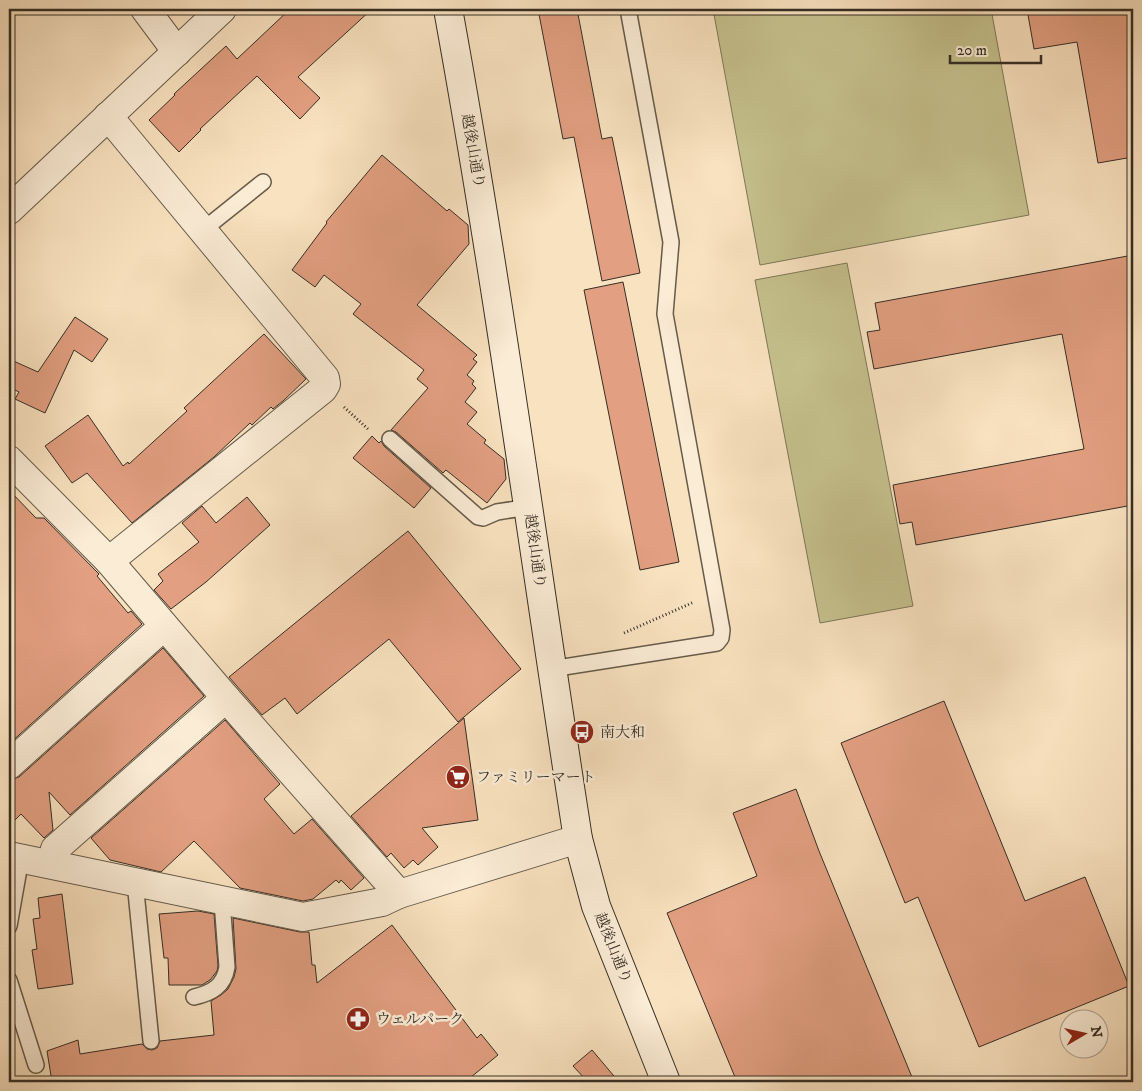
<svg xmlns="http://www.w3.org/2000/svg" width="1142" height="1091" font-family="'IM FELL DW Pica','Noto Serif JP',serif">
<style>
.green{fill:#c5c18d;stroke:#7d7858}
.building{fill:#e29f81;stroke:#352e24}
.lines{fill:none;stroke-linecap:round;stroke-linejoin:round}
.lane-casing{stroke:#665b4b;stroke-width:18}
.street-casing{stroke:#665b4b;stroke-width:30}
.secondary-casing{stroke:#352e24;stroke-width:30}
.path{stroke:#352e24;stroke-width:3;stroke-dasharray:1 2.5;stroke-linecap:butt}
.lane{stroke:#fbecd6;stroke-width:15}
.street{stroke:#fbecd6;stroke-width:28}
.secondary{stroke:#fbecd6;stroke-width:28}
.labels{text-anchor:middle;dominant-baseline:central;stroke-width:5;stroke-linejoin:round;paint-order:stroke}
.street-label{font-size:15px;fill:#352e24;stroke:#fbecd6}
.poi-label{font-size:15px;fill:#352e24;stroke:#fbecd6;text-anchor:start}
</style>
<rect width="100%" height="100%" fill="#f9e2c0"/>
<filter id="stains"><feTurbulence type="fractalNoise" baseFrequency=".004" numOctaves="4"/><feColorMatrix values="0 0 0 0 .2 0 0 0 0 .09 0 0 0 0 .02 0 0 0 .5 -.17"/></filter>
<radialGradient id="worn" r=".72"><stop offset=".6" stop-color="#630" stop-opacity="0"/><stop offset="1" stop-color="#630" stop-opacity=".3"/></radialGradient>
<g class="green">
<path d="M713,9H991L1029,215L760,265Z"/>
<path d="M847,263L913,606L820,623L755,280Z"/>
</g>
<g class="building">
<path d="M290,9H372L298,77L320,98L300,119L257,76L200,129L201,130L179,152L149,120L175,95L174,94L226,46L237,59Z"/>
<path d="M538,9H577L602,139L612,137L640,273L602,281L574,137L563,139Z"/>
<path d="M1027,9H1133V157L1098,163L1077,42L1034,49Z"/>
<path d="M382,155L447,211L449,209L468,225L469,244L417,305L477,355L473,359L477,362L467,375L474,381L472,384L476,388L465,402L477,412L467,424L486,440L484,443L504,459L506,479L487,503L446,470L443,473L396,432L391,430L428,388L417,379L424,370L353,314L361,304L324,275L315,287L292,270L327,223L326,222Z"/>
<path d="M1133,255V505L916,545L912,522L900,524L893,485L1084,449L1062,334L874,369L867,332L880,330L875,303Z"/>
<path d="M623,282L679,562L640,570L584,290Z"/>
<path d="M75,317L108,339L92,362L74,350L45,413L15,399L19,392L9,387V359L38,372Z"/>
<path d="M264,334L306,379L283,401L273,409L271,407L252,425L250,423L214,457L132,523L87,473L72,483L45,446L88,415L123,466L128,462L129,464L187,411L184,408Z"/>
<path d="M372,436L379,443L381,441L384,446L431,488L414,508L353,458Z"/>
<path d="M9,490L36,518H44L97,572L99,574L97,576L128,613L131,611L142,624L9,744Z"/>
<path d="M247,497L270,525L206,582L171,609L154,590L163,581L158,574L199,542L182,523L202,506L216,523Z"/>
<path d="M408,531L521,669L458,722L389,639L297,714L285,698L262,715L229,677Z"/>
<path d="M163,648L204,696L70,815L49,792L53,830L44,838L21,814L9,826V780L19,777Z"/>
<path d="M944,701L1025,901L1085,877L1129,986L979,1047L918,897L905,903L841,743Z"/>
<path d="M464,718L478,820L422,828L438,847L418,865L413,860L404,868L391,853L387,857L351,816Z"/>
<path d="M225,720L280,784L264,799L294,834L312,819L364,878L351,890L341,880L339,883L336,880L313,899L303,901L240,888L194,841L161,872L110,860L91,838Z"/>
<path d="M796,789L819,851L914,1082H737L667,913L757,876L733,813Z"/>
<path d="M62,894L73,984L38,989L32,950L37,949L33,919L40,918L38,898Z"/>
<path d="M198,911L214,914L218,966L217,971L210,980L202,985H169L168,958H164L159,914Z"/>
<path d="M233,918L300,932H309L312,965H315L317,983L392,925L477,1038L481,1034L498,1055L465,1082H52L47,1051L78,1040L80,1054L142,1044L147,1049L152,1050L157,1048L160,1041L214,1035L211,1001L221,995L228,989L234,977L236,969Z"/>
<path d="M592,1050L619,1082H588L573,1066Z"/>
</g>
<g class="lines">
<g class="lane-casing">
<g id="lane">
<path d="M203,230L263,182"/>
<path d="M390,439L478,517L483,518L497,512L529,507"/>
<path d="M551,669L717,643L721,638L722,630L665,314L671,242L628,9"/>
<path d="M135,882L151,1041"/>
<path d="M9,926L21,858"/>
<path d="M9,980L36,1065"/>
<path d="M194,997C212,993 224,986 227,967L222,901"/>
</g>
</g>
<g class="street-casing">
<g id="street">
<path d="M145,9L177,52"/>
<path d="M108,116L325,378L326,384L323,389L109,561"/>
<path d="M9,210L222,9"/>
<path d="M9,460L109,561L226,698L399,894L578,839"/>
<path d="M9,765L164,626"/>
<path d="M9,856L303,917L382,902L399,894"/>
<path d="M51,864L55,849L226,698"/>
</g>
</g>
<g class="secondary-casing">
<path id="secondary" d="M448,9C498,284 535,562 578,839L596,906L666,1082"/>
</g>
<g class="path">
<path d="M344,407L369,430"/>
<path d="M624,633L694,602"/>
</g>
<use href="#lane" class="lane"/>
<use href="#street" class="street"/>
<use href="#secondary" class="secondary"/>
</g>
<defs>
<g id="bus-disc" transform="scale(1.25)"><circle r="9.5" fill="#8f2418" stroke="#fbecd6"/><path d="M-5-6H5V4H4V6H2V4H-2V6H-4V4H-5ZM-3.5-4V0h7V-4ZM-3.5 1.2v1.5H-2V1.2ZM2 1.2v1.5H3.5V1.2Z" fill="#fff"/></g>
<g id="supermarket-disc" transform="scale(1.25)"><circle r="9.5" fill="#8f2418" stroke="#fbecd6"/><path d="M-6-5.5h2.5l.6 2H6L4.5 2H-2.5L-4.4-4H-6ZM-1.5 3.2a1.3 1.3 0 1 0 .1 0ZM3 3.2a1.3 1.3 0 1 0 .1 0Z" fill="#fff"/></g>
<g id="pharmacy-disc" transform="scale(1.25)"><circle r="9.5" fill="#8f2418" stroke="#fbecd6"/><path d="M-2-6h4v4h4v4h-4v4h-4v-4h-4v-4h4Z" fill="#fff"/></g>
</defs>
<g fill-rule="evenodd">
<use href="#bus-disc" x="582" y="732"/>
<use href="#supermarket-disc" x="458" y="777"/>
<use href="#pharmacy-disc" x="358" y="1019"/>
</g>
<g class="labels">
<g class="street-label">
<text transform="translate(473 151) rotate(80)">越後山通り</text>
<text transform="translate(535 551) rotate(82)">越後山通り</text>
<text transform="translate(613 948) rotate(68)">越後山通り</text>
</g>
<g class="poi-label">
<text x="600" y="732">南大和</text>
<text x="476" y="777">ファミリーマート</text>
<text x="376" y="1019">ウェルパーク</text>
</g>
</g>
<rect width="1142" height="1091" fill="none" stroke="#f9e2c0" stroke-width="30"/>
<rect x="10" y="10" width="1122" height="1071" fill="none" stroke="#352e24" stroke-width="2.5"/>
<rect x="15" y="15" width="1112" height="1061" fill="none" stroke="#352e24"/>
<g transform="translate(1084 1034) rotate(81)"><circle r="24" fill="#fbecd6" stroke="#aca08f"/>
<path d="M0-4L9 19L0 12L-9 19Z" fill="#8f2418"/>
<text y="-8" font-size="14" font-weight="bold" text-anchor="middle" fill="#352e24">N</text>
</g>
<path d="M950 55v8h91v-8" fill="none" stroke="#352e24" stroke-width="2.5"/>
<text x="957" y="55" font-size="15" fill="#352e24" stroke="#fbecd6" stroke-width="4" paint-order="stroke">20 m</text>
<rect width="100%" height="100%" filter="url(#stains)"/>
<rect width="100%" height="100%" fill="url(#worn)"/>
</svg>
